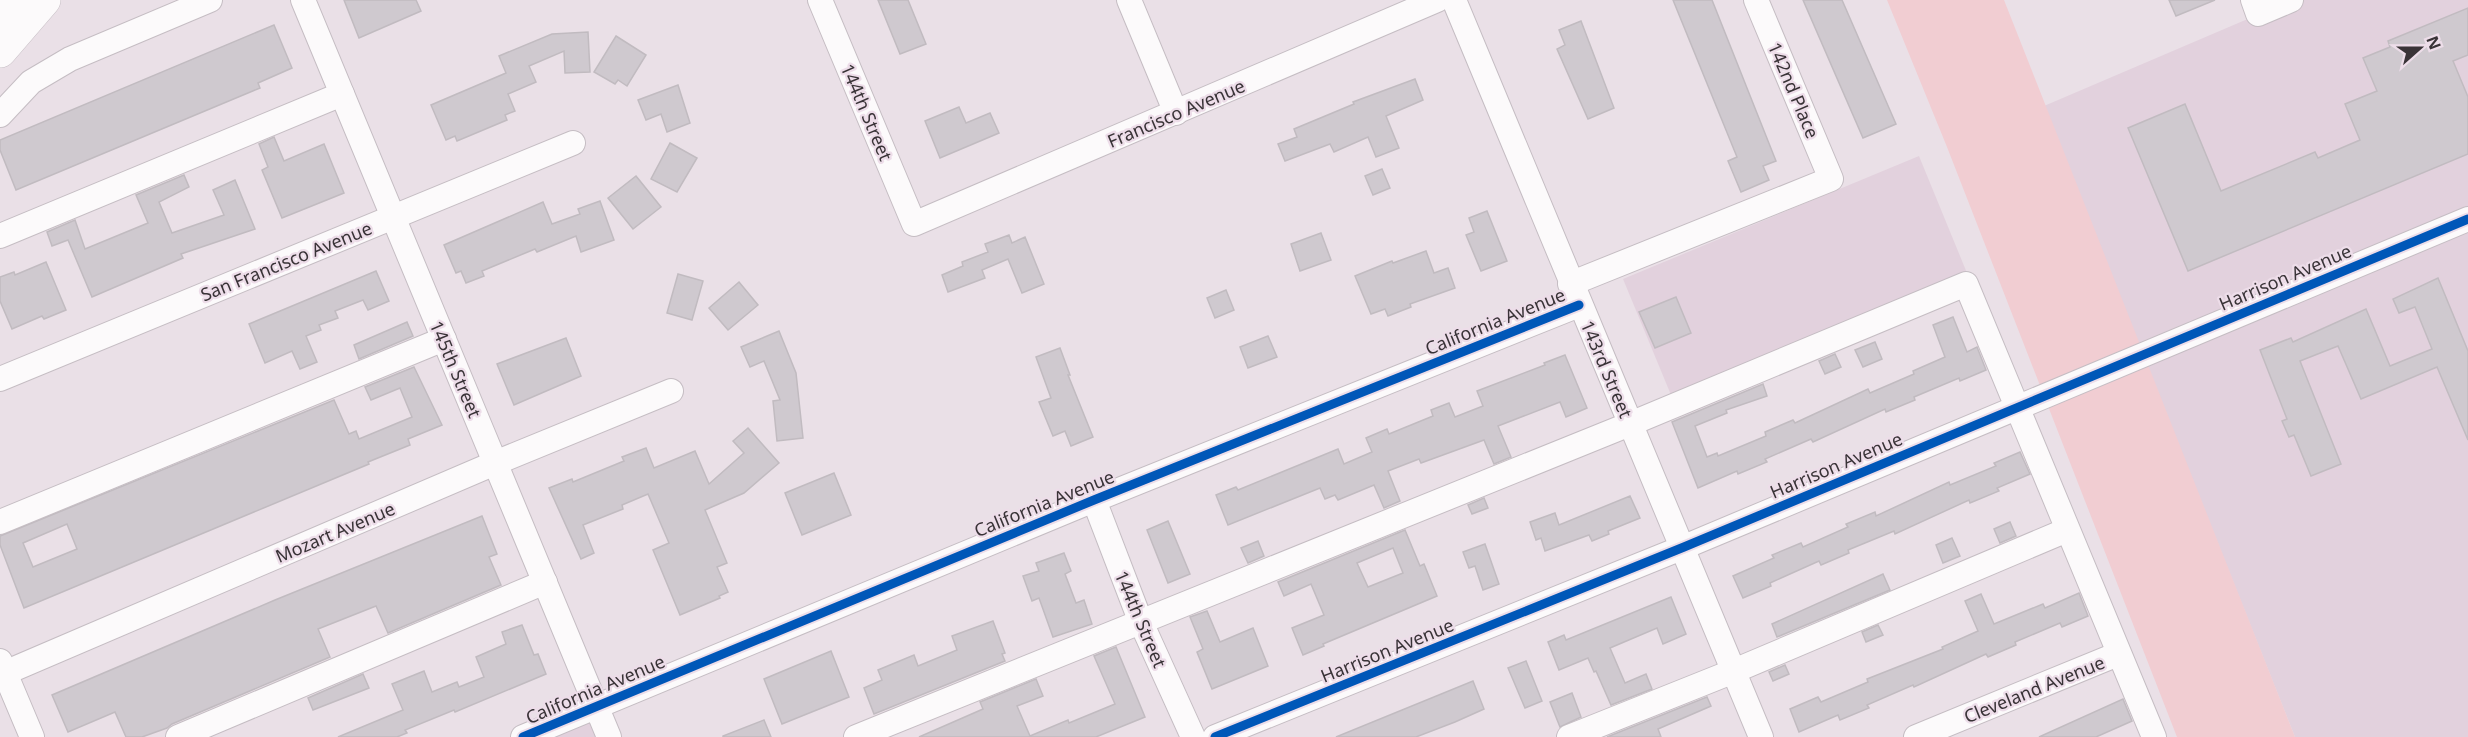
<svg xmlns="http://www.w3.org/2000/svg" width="2468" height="737" font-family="'Noto Sans',sans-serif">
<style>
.built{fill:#e2d1dd}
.green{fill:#f1cdd2}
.building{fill:#cfc9cf;stroke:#c1bbc0;stroke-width:1.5;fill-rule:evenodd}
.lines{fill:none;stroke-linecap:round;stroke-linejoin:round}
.minor-casing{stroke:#c5bdc3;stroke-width:26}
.highway-casing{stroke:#c5bdc3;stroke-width:34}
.minor{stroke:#fcfafb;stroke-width:24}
.highway{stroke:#fcfafb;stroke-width:33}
.cycleway-casing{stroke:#eddde9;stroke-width:13}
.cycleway{stroke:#0057b8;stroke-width:9}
.labels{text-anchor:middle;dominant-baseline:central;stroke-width:4.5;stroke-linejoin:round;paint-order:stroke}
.street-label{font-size:18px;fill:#393337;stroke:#eddde9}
</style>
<rect width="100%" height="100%" fill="#eae0e7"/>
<g class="built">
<path d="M2292,0H2468V737H2295L2044,106Z"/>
<path d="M1919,156L1967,273L1671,395L1623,279Z"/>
<path d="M589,721L596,737H551Z"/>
</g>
<path class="green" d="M1887,0H2004L2295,737H2177L1947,147Z"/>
<g class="building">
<path d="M344,0H416L421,11L359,38Z"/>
<path d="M878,0H908L926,44L900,54Z"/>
<path d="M1673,0H1712L1776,161L1763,166L1769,180L1741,192L1728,161L1737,157Z"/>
<path d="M1803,0H1842L1896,124L1863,138Z"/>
<path d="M2169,0H2215L2176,16Z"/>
<path d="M2468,8V55L2453,61L2468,97V154L2188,271L2128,128L2185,104L2221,191L2315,152L2318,158L2360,140L2345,104L2377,91L2363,58L2390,47L2388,41Z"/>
<path d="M1581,21L1614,108L1588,119L1557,49L1565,45L1559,30Z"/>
<path d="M274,25L292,68L258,83L260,88L16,190L0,150V140Z"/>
<path d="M588,32L590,72L565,73L564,51L529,66L536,82L508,94L515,111L505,115L507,120L457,141L455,136L446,140L431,105L506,73L499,56L552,34Z"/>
<path d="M616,36L646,55L627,86L618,80L615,84L594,72Z"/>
<path d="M1415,79L1423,100L1386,116L1399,148L1376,157L1368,137L1334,152L1330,144L1285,161L1278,144L1297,137L1294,129L1354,104L1353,102Z"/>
<path d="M678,85L690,123L667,132L661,114L646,120L638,100Z"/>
<path d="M959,107L966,123L990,113L999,133L940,158L925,121Z"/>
<path d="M274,137L284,161L324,144L344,193L282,218L262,170L268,167L259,144Z"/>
<path d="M670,143L697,158L677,192L651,179Z"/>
<path d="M1382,169L1390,188L1373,195L1365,176Z"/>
<path d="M184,175L189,187L159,202L172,233L224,215L213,190L235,180L255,229L181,254L183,258L92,297L68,240L52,246L47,232L75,220L85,249L148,223L136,195Z"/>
<path d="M636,176L661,207L633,229L608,198Z"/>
<path d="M600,201L614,240L581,252L576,236L537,252L535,249L482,271L484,276L466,283L461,271L456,273L444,245L543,202L552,224L580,214L578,209Z"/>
<path d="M1487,211L1507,261L1481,271L1466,235L1474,232L1469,218Z"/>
<path d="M1321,233L1331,260L1300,271L1291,244Z"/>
<path d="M1009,235L1012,243L1025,237L1044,284L1022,293L1008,259L982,270L985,278L948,292L942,275L963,266L962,262L988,252L985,244Z"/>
<path d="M1426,251L1434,273L1448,268L1455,288L1410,304L1411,307L1388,316L1385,309L1371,314L1355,276L1392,261L1393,263Z"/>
<path d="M46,262L66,310L44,319L42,316L12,329L0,301V277L14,272L15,275Z"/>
<path d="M376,271L389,301L368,310L363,300L335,311L338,318L319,325L321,330L306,336L317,362L300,369L292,351L265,363L249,324Z"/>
<path d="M678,274L703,281L692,320L667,313Z"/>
<path d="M2438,278L2468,351V440L2437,367L2361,399L2338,346L2300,361L2341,464L2311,476L2294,435L2289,437L2282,421L2287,419L2260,350L2291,338L2293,342L2366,309L2390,366L2432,349L2415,307L2399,313L2393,299Z"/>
<path d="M739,282L758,305L728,330L709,308Z"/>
<path d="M1226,290L1234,310L1215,318L1207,298Z"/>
<path d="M1676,297L1691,333L1655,348L1639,312Z"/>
<path d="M1953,317L1967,352L1977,347L1986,370L1960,381L1959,378L1914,397L1915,400L1886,412L1885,409L1813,442L1811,439L1765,459L1767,462L1738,474L1737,471L1698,488L1672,422L1763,384L1767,396L1726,410L1727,413L1695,426L1707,457L1717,453L1718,456L1766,436L1765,432L1793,420L1795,423L1868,389L1870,393L1914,374L1913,371L1945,357L1933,325Z"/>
<path d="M407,322L413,336L359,359L354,345Z"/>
<path d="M779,331L796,373L803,438L777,441L773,401L780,400L764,361L750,367L741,347Z"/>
<path d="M1268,336L1277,357L1248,368L1240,347Z"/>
<path d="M566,338L581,376L514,405L497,364Z"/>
<path d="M1875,342L1882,359L1863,367L1855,350Z"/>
<path d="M1060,348L1070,375H1068L1093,437L1071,446L1065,431L1053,436L1039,402L1051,398L1036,357Z"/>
<path d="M1835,354L1841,367L1825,374L1819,361Z"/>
<path d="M1565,355L1587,408L1566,417L1560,402L1498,426L1511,457L1494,464L1484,440L1421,463L1419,459L1388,471L1400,501L1384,508L1374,485L1338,500L1335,495L1325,499L1320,488L1228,525L1216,495L1236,487L1238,490L1338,449L1344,464L1372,452L1366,438L1387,429L1389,434L1433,416L1431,410L1449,403L1455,417L1483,406L1477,391L1545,365L1544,363Z"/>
<path d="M414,367L442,425L408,439L410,445L368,462L369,464L24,608L0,545V536L334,400L349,434L356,431L359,439L412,417L400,388L371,400L365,387ZM67,524L77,549L33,567L23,543Z"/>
<path d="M748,428L779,463L744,493L705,510L727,563L717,567L728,592L719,596L720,598L680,615L653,550L669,543L648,494L622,505L623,509L583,525L594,553L581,559L549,488L572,479L573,482L624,461L622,457L646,448L654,468L695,451L709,484L744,453L733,441Z"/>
<path d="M2020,452L2030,474L1997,488L1999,491L1970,503L1969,500L1895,534L1894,531L1848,550L1849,553L1821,565L1819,561L1770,583L1771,586L1743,598L1733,576L1774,558L1772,555L1801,543L1803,547L1848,527L1846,524L1875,512L1876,516L1949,482L1950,485L1996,466L1994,463Z"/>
<path d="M834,473L851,515L802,535L785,493Z"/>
<path d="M1630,496L1640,518L1608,531L1609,534L1592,541L1589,535L1545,551L1541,538L1536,540L1530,522L1555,513L1559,525Z"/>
<path d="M1484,498L1488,508L1472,514L1468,505Z"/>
<path d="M482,516L497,554L489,557L501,585L388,633L376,606L318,629L330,657L172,724L167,728L142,737H126L115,712L68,732L52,695L275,600Z"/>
<path d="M1168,521L1190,574L1168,583L1147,530Z"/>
<path d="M2010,522L2016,536L2000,543L1994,529Z"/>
<path d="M1405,530L1420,566L1424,564L1437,596L1323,644L1324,646L1303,655L1292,628L1324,615L1311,584L1284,596L1278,582ZM1393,548L1403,573L1368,587L1357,563Z"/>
<path d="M1952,538L1960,556L1943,563L1936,545Z"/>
<path d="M1258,541L1264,556L1248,563L1241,548Z"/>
<path d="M1485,544L1499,584L1483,590L1475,566L1469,568L1463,552Z"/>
<path d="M1064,553L1071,571L1065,574L1076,603L1084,600L1092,624L1053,637L1039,598L1032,601L1023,576L1039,571L1036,563Z"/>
<path d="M1883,574L1890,590L1777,637L1772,624Z"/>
<path d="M2079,593L2088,616L2062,627L2060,623L2015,642L2016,645L1988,657L1986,654L1914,687L1913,685L1867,705L1869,708L1840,720L1838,715L1799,732L1790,709L1818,697L1821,702L1868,682L1867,679L1943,649L1942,647L1978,631L1965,601L1981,594L1994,624L2043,604L2045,608Z"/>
<path d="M1671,597L1686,634L1663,644L1657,628L1610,648L1625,683L1646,674L1652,689L1611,705L1596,671L1594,672L1588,658L1559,670L1548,642L1564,635L1566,640Z"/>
<path d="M1207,611L1220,642L1253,628L1268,666L1212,689L1197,652L1203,649L1190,617Z"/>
<path d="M993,621L1005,653L1002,654L1005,661L874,714L864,688L882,680L878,670L914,655L918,666L957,650L952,636Z"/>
<path d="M522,625L534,655L538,654L546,674L455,712L454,710L405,730L407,733L397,737H338L403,710L392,684L424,671L432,692L457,682L459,687L484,677L476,657L506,644L502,632Z"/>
<path d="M1878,625L1883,635L1866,642L1862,632Z"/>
<path d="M1116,647L1145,717L1096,737H919L983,709L980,702L1036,679L1043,696L1017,706L1030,736L1068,720L1069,723L1115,704L1094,656Z"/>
<path d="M831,651L849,697L782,724L764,679Z"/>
<path d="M1526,661L1542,701L1525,708L1508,668Z"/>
<path d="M1785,665L1789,674L1773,681L1769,672Z"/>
<path d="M363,674L369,688L313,710L308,698Z"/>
<path d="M1473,681L1484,709L1455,722L1416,737H1336Z"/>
<path d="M1572,693L1581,717L1560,727L1550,702Z"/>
<path d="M1707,697L1711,706L1658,729L1661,737H1607Z"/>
<path d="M2123,699L2132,721L2096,737H2039Z"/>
<path d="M764,720L771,737H723V736Z"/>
</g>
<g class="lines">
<g class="minor-casing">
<g id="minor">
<path d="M303,0L609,737"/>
<path d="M820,0L914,224L1437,0"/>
<path d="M1129,0L1176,113"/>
<path d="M1454,0C1555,246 1660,491 1761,737"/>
<path d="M2253,0L2258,14L2291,0"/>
<path d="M0,115L31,82L70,59L210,0"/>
<path d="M0,236L342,94"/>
<path d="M1570,284L1831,179L1756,0"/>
<path d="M0,379L573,143"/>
<path d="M1094,500L1140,620L1193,737"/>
<path d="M0,522L444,339"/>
<path d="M0,661L32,737"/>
<path d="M0,675L495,463L671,391"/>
<path d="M178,737L545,582"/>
<path d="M523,737L1094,500L1579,305"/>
<path d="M856,737L1630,424L1966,284L2154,737"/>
<path d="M1215,737L1684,547L2468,219"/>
<path d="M1569,737L1734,671L2067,530"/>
<path d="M1916,737L2118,654"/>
</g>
</g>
<g class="highway-casing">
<g id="highway">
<path d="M0,13L12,0"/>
<path d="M0,51L44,0"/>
</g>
</g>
<use href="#minor" class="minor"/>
<use href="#highway" class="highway"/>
<g class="cycleway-casing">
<g id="cycleway">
<path d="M523,737L1094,500L1579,305"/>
<path d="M1215,737L1684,547L2468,219"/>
</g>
</g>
<use href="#cycleway" class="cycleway"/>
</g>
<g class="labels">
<g class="street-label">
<text transform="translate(1794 90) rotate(67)">142nd Place</text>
<text transform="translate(867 112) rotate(67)">144th Street</text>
<text transform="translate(1176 113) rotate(-23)">Francisco Avenue</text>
<text transform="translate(286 261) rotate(-22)">San Francisco Avenue</text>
<text transform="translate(2285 277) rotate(-23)">Harrison Avenue</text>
<text transform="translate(1495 321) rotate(-22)">California Avenue</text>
<text transform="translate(456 369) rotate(67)">145th Street</text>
<text transform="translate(1607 369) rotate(67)">143rd Street</text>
<text transform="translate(1836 465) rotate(-23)">Harrison Avenue</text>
<text transform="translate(1044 503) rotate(-22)">California Avenue</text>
<text transform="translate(335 532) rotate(-23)">Mozart Avenue</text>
<text transform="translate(1141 619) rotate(67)">144th Street</text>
<text transform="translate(1387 650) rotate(-22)">Harrison Avenue</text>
<text transform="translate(595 689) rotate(-23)">California Avenue</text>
<text transform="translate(2034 689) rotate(-22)">Cleveland Avenue</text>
</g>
</g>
<g transform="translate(2420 48) rotate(69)" stroke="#eddde9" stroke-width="4.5" paint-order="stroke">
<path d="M0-4.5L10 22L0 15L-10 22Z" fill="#393337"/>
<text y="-9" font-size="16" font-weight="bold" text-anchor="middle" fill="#393337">N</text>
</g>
</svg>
